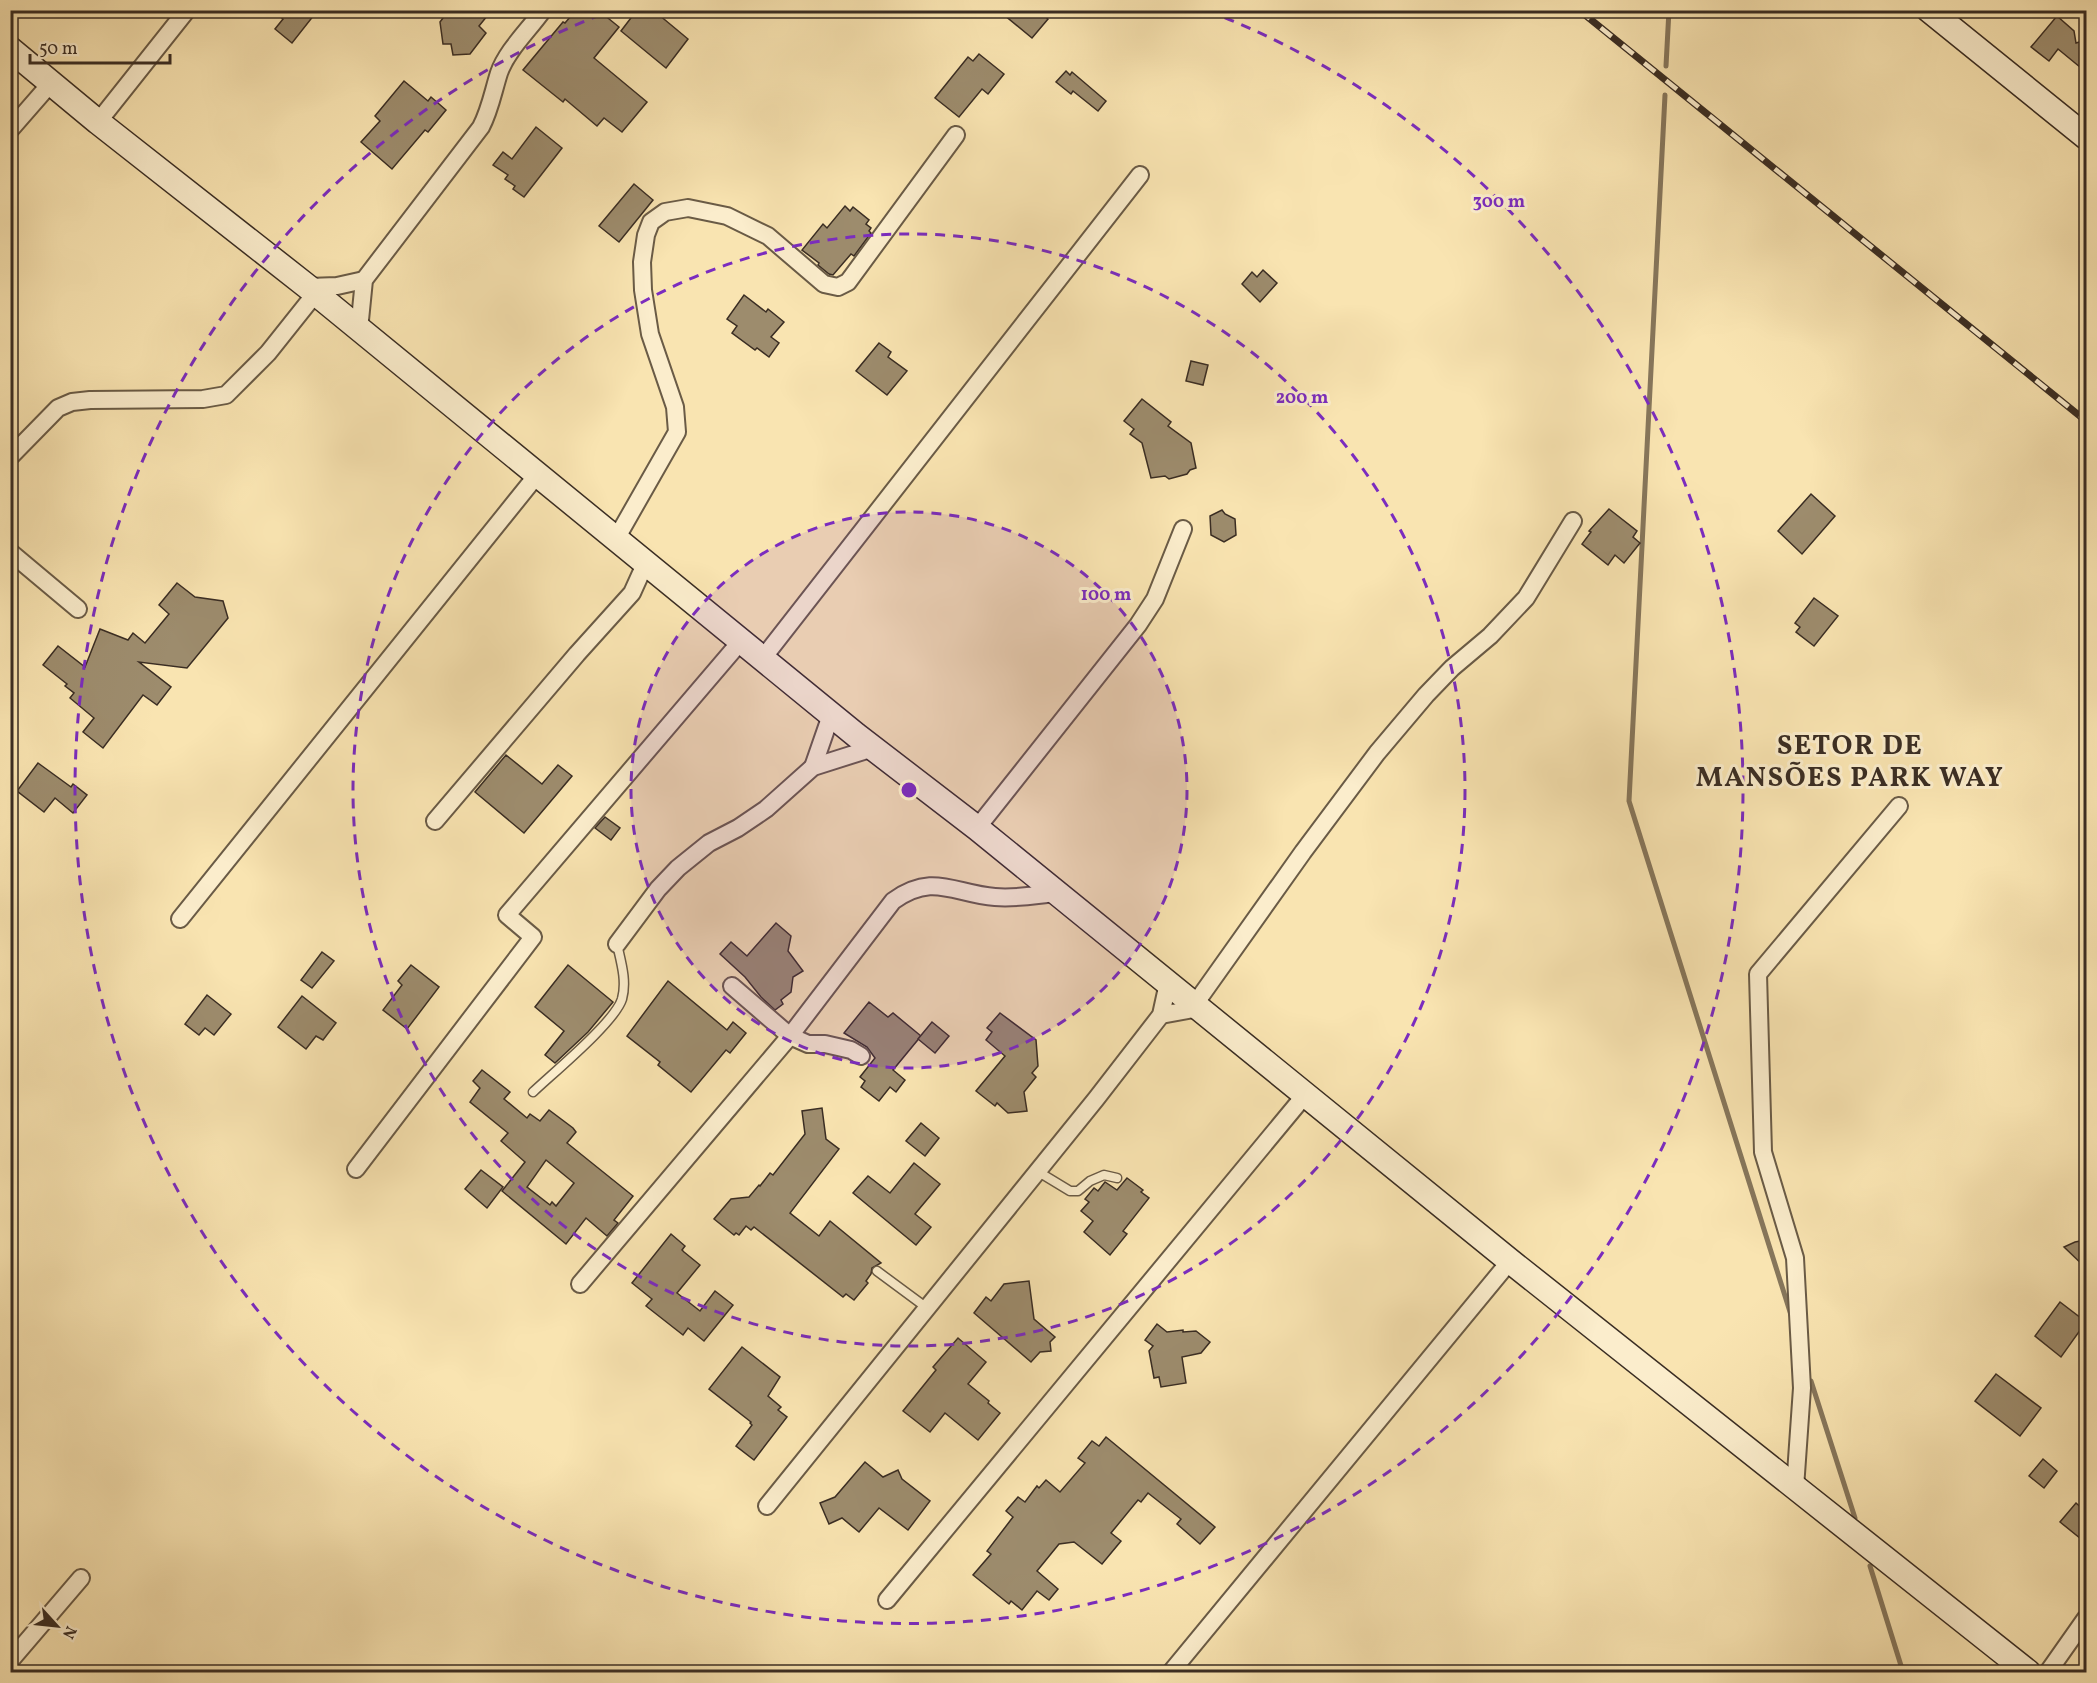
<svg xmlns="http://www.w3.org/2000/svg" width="2097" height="1683" font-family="Vollkorn,serif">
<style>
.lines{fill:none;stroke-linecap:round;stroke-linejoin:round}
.stream{stroke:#86765b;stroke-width:5}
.building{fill:#9d8c6d;stroke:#3a2d23;stroke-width:1.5;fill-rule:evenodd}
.lane-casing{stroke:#6a5b46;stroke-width:11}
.street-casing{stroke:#6a5b46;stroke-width:20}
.secondary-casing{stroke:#3a2d23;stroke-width:27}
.lane{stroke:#fbedcc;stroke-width:8}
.street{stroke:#fbedcc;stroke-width:16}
.secondary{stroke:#fbedcc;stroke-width:24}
.rail-casing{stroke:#3a2d23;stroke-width:7}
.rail{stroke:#fbedcc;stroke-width:4.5;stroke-dasharray:14;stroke-linecap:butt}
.ring{fill:none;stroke:#7b2cbf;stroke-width:3;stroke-dasharray:10 8}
.labels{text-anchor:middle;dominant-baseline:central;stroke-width:6;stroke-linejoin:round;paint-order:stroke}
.district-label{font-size:28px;font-weight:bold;letter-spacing:1.5px;fill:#3a2d23;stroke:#fbedcc}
.centre{fill:#7b2cbf;stroke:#fbedcc;stroke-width:3}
.ring-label{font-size:18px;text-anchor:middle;font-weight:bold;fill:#7b2cbf;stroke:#fbedcc;stroke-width:6;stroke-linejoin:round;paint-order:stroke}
</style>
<rect width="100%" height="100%" fill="#f9e4b1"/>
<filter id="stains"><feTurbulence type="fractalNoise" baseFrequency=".00333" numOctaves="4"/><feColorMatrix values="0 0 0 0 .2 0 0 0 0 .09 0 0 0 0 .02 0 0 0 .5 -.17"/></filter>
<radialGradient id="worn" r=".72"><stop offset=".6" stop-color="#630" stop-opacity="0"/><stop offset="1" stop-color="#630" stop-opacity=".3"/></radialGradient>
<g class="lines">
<g class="stream">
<path d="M1666,66L1669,10"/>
<path d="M1665,95L1629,801L1791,1315"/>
<path d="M1811,1381L1855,1518"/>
<path d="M1870,1566L1903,1672"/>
</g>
</g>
<g class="building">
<path d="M272,10H318L292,43L275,29L283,19Z"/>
<path d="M449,10H492L479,26L486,33L470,54L453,55L451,44H443L440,22Z"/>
<path d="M576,10H598L619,27L594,58L647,102L622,132L604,118L597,126L565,99L563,102L523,70L563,22L565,23Z"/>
<path d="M637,10H653L688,39L666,68L621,31Z"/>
<path d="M998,10H1037L1048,19L1032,38Z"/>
<path d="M2057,16L2074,31L2076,43L2086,40V72L2058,49L2049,61L2031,47Z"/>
<path d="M979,54L1004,74L988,94L982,89L959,117L935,98L968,57L973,61Z"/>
<path d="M1066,71L1070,75L1072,72L1106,101L1098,111L1073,91L1071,94L1056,82Z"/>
<path d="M404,81L428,101L431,97L446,110L428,132L425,130L392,169L361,142L380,121L375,116Z"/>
<path d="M536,127L562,148L524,197L513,189L515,186L505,179L508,175L493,165L503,152L512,159Z"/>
<path d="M634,184L653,200L619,242L599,226Z"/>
<path d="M845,206L850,211L853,207L869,220L866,224L871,228L869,231L871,233L854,256L851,254L833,275L829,274L818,265L819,263L802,250L823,224L827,228Z"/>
<path d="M1263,270L1277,283L1260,302L1242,284L1252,272L1257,277Z"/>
<path d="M744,295L766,312L768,309L784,322L771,337L779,343L769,357L757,348L755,350L732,333L737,326L727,319Z"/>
<path d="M879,343L891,352L888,357L907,371L887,395L856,371Z"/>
<path d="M1191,361L1208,365L1203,385L1186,381Z"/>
<path d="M1142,399L1171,422L1168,426L1191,443L1196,468L1190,470L1187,474L1169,479L1165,476L1151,478L1142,443L1130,434L1134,429L1124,421Z"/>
<path d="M1811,494L1835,516L1802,554L1778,531Z"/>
<path d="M1609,509L1637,531L1633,537L1640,543L1624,563L1615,555L1608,565L1582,544L1591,532L1589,531Z"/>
<path d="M1222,510L1225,514L1235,519L1236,535L1224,542L1211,535L1210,516Z"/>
<path d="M177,583L195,597L223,601L228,618L187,668L139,662L171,687L157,705L143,695L103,748L83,732L94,718L70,698L74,693L65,686L67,684L43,665L58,646L85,667L100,629L128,640L133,633L145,643L169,614L159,605Z"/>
<path d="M1814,598L1838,616L1814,646L1796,632L1800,627L1795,623Z"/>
<path d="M506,755L542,784L558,765L572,776L524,833L475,792Z"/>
<path d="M38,763L71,787L73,784L87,795L73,813L55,798L44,812L17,791Z"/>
<path d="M605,817L620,828L611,840L595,828Z"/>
<path d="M776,923L791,936L788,951L803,971L793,977L791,992L781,1000L783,1004L775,1010L761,997L745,977L720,954L731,942L747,956Z"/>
<path d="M322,952L334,961L312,988L301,980Z"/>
<path d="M411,965L439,987L407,1029L383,1010L402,985L398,981Z"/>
<path d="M568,965L613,1002L588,1032L555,1063L545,1055L564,1031L535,1007Z"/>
<path d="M668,981L727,1030L733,1022L746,1033L730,1053L726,1050L691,1092L658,1065L660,1062L627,1036Z"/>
<path d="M207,995L231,1014L214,1035L205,1028L199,1035L185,1024Z"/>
<path d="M302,996L336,1023L323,1040L316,1036L306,1049L278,1027Z"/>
<path d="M869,1002L888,1017L893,1013L921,1036L893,1070L905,1080L896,1092L890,1087L879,1101L861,1087L865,1081L860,1077L875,1058L867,1047L844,1033Z"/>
<path d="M1000,1013L1036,1040L1038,1066L1032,1073L1036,1077L1024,1092L1027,1111L1008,1113L997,1103L995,1106L976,1091L1005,1056L986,1040L992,1032L987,1028Z"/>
<path d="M932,1022L949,1036L935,1053L918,1039Z"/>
<path d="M482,1070L510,1092L504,1099L527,1118L530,1114L540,1121L549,1110L573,1128L576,1132L567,1143L633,1196L614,1220L618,1223L607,1236L586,1218L566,1244L502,1191L525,1162L501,1141L508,1133L470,1102L480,1088L473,1081ZM546,1160L574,1183L556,1206L552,1202L550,1205L527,1187Z"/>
<path d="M822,1108L826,1139L839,1149L790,1213L819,1236L830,1221L881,1263L872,1268L871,1274L866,1281L868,1283L854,1300L846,1294L843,1297L754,1227L751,1230L746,1226L739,1235L736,1233L734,1235L714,1219L731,1199L749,1197L759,1185L760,1186L770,1173L773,1175L805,1134L802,1111Z"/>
<path d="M921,1123L939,1138L925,1156L906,1141Z"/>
<path d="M914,1163L940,1184L915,1214L931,1227L916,1245L853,1193L868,1176L890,1193Z"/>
<path d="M481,1170L503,1187L487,1208L465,1189Z"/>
<path d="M1127,1178L1143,1190L1141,1192L1149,1198L1123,1231L1127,1234L1110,1255L1084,1232L1093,1221L1081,1211L1089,1202L1085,1199L1094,1188L1098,1191L1105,1182L1117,1190Z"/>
<path d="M671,1234L685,1246L682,1250L684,1252L700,1265L677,1293L700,1311L715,1291L733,1305L704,1341L688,1328L683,1335L646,1306L652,1299L632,1283Z"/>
<path d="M2086,1240V1268L2064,1247L2075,1242Z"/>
<path d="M1029,1281L1034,1319L1055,1337L1050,1342L1051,1351L1040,1352L1031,1362L974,1313L986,1297L991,1301L1004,1284Z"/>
<path d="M2060,1302L2086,1322L2061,1357L2035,1336Z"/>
<path d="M1157,1324L1167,1332L1183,1330V1332L1196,1331L1210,1342L1201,1353L1182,1357L1186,1383L1161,1387L1159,1377L1154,1378L1149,1351L1153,1346L1145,1340Z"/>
<path d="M958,1338L986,1362L968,1384L989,1401L988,1403L1000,1413L978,1440L945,1413L930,1432L903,1411L936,1370L933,1367Z"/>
<path d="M742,1347L780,1377L768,1396L781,1407L778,1410L787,1417L754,1460L736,1446L752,1425L750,1423L751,1422L709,1389Z"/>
<path d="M1996,1374L2041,1408L2020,1436L1975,1401Z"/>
<path d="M1106,1437L1215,1527L1200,1544L1177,1524L1181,1519L1148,1493L1141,1502L1138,1500L1111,1533L1121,1541L1102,1564L1074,1542L1059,1544L1037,1571L1058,1589L1049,1600L1037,1591L1022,1610L1011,1601L1009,1604L973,1575L991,1554L987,1551L1013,1517L1006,1511L1018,1497L1025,1502L1037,1486L1039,1488L1046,1480L1060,1492L1085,1463L1078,1458L1092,1441L1099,1446Z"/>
<path d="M2043,1459L2057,1471L2044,1488L2029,1476Z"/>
<path d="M865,1462L883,1477L898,1470L902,1479L930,1501L908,1530L879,1508L859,1532L842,1518L829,1524L820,1503L835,1497Z"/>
<path d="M2076,1503L2086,1512V1543L2060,1522Z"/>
</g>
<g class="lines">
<g class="lane-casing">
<g id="lane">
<path d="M533,1092C553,1073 615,1022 622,999C627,981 621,962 617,944"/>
<path d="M1037,1171L1070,1191H1078L1090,1181L1104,1175L1117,1178"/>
<path d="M877,1271L927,1308"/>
</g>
</g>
<g class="street-casing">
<g id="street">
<path d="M98,122L187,10"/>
<path d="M10,130L51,83"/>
<path d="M308,287L337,286L364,280"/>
<path d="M359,330L364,280L481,127C490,110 493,92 499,73C507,50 529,30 543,10"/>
<path d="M10,457L58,408L72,402L90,400L203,399L226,395L268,353L315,294"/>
<path d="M616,539L677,432L675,407L650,334L643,290L642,262L646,235L651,222L665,212L688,208L727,216L768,236L824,284L838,287L848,282L956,135"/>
<path d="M10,552L78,609"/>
<path d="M763,658L1140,175"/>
<path d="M813,767L831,715"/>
<path d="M435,821L577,654L632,593L646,562"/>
<path d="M977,828L1138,625L1155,599L1183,529"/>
<path d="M180,919L537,475"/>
<path d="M617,944L658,889L678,868L709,843L738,828L766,809L813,767L873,748"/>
<path d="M732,986L790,1036L808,1044H825L851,1050L861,1056"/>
<path d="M1195,1004L1303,852L1377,753L1426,695L1452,668L1490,636L1526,598L1573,521"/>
<path d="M1161,1015L1199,1008"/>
<path d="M356,1169L533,937L507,915L741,641"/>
<path d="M580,1284L790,1036L893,901C933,872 954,894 995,897C1016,899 1035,895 1055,893"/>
<path d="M1795,1488L1802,1388L1795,1258L1763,1152L1758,974L1899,806"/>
<path d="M767,1506L1096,1099L1161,1015L1168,983"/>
<path d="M887,1600L1305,1095"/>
<path d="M10,1661L81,1578"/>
<path d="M1171,1672L1510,1261"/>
<path d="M2048,1672L2086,1618"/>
</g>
</g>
<g class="secondary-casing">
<g id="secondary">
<path d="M1929,10L2086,137"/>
<path d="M10,49L98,122L308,287L856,735L977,828L1510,1261L2028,1672"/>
</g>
</g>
<use href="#lane" class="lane"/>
<use href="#street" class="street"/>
<use href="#secondary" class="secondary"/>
<g class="rail-casing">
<path id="rail" d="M1579,10L2086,421"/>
</g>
<use href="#rail" class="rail"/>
</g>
<circle cx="909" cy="790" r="278" fill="#7b2cbf" fill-opacity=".12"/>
<g class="ring">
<circle cx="909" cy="790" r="278"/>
<circle cx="909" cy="790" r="556"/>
<path d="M1208 11A834 834 0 1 1 610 11"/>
</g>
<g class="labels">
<g class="district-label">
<text x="1850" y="746">SETOR DE<tspan x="1850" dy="32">MANSÕES PARK WAY</tspan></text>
</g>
</g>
<circle cx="909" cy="790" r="9" class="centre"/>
<g class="ring-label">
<text x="1499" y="207">300 m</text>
<text x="1302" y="403">200 m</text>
<text x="1106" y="600">100 m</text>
</g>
<rect width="2097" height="1683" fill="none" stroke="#f9e4b1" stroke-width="36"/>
<rect x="12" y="12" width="2073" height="1659" fill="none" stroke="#3a2d23" stroke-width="3"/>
<rect x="18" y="18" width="2061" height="1647" fill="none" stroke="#3a2d23" stroke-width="1.5"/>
<g transform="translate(57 1626) rotate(117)" stroke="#fbedcc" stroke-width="4.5" paint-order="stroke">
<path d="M0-4.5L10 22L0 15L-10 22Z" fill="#3a2d23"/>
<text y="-9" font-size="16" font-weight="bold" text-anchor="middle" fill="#3a2d23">N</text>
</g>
<path d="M30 54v9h140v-9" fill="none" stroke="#3a2d23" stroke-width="3"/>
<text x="39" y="54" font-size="18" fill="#3a2d23" stroke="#fbedcc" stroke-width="4.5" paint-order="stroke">50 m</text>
<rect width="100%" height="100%" filter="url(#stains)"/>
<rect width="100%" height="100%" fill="url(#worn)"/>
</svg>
